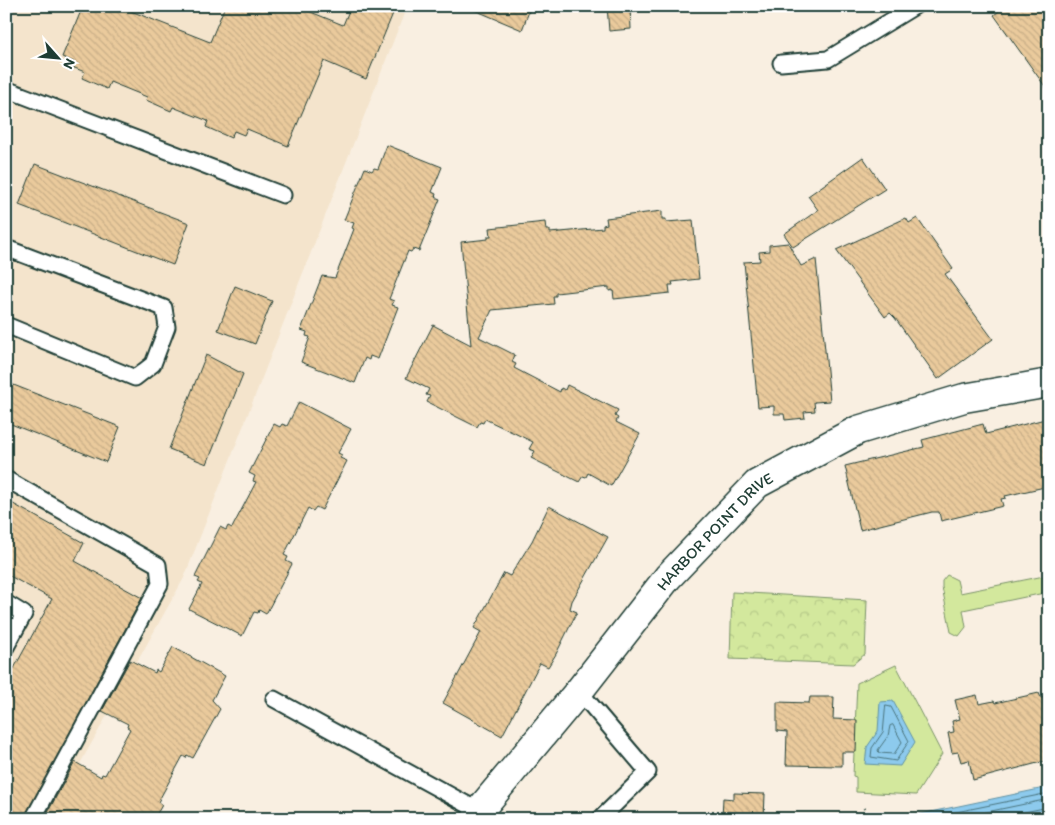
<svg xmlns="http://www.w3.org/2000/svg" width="1055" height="825" font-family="Itim,sans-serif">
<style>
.built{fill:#f4e4cc}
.grass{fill:#d3e89d;stroke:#799268}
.forest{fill:url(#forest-crowns);stroke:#799268}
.water{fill:#8dcaed;stroke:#6192a3}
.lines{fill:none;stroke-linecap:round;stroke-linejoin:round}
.shore{stroke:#4b757e;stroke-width:1}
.building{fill:url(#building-back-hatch);stroke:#1f3d34}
.service-casing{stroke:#1f3d34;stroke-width:19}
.minor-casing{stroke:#1f3d34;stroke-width:31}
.path{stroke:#1f3d34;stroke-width:3;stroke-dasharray:1 4;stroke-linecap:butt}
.service{stroke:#fff;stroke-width:15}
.minor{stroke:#fff;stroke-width:28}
.labels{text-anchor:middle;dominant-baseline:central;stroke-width:4;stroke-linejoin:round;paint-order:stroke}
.street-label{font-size:16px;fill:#1f3d34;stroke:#fff}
</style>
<defs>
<pattern id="forest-crowns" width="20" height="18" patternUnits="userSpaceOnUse" patternTransform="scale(1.25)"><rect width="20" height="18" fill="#d3e89d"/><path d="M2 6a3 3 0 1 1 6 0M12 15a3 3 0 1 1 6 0" fill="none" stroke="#b5c888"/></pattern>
<pattern id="building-back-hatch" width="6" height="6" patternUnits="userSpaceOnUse" patternTransform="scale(1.25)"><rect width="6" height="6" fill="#eaca9c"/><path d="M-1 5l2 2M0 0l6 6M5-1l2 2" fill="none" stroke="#c8ae87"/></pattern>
</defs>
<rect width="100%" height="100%" fill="#f9efe1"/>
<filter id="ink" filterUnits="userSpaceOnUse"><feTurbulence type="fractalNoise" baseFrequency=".02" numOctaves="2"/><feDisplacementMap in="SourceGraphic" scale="10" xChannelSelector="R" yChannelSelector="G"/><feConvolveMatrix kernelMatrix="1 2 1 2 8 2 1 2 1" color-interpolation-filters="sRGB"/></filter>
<g filter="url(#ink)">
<path class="built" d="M10,6H407L184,578L49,819H6V17Z"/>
<g class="grass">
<path d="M947,575L957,580L960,593L1049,575V592L963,610L966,627L959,636L951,632L942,587V581Z"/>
<path d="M896,665L942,754L916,795L856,792V777L853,776L857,683Z"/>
</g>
<path class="forest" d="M732,592L867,600L865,654L853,664L730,659Z"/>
<g class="water">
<path d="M893,701L915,742L900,766L865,764L867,747L878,731L880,702Z"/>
<path d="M1049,787V819H897Z"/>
</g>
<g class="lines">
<g class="shore">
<path d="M886,706L891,707L909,741L896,761L871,757L872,748L883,732Z"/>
<path d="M893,725L902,742L894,754L879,753L878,750L888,736L890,726Z"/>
<path d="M922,819L1049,793"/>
<path d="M953,819L1049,799"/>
<path d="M990,819L1049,807"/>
</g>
</g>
<g class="building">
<path d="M83,6H118L210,42L225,6H296L343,25L351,6H396L366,79L324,61L288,146L247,129L244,135L234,131L231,138L206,127L208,121L173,107L171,111L146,100L147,97L110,82L107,89L82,78L85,72L72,67L74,62L62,57Z"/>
<path d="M465,6H531L522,30Z"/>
<path d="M607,6H630L631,29L609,31Z"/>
<path d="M1005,6H1049V92L994,15Z"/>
<path d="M387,145L442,167L432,192L436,194L435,197L440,199L419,251L413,249L411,252L408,251L389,299L394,301L392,305L398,307L378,359L370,356L369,360L365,358L355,383L301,362L310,337L306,336L307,332L301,330L322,276L335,278L354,229L352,228L354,223L344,220L365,168L372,171L374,168L378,169Z"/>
<path d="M863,157L885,189L793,247L784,234L818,210L808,196Z"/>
<path d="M35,164L189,223L173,265L19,205Z"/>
<path d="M662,211V219H666V222L693,220L699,279L672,282L673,285H669L670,293L614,299L613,290L609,291V287L556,293V296H553L554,304L492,310L479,337L515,355L512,362L516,364L514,368L560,392L561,388L565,390L567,385L618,410L615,416L618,418L616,422L640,434L611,486L588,473L586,477L583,476L579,482L531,458L535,451L529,449L533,442L485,419L483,423L480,422L477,427L427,402L430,396L426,395L429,389L406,378L433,325L471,345L461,242L488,239V236H491L490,228L545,222L546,230H550V233L603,228V225L607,224L606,218Z"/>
<path d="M906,218L909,223L917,218L953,269L945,274L993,339L938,379L895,318L890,313L885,317L836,250Z"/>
<path d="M788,243L801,266L816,259L830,401L814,402L815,411L804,412L805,418L785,420L784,414H774V406L758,407L744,262L760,261L759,252L769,251V245Z"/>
<path d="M235,286L272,301L255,344L218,330Z"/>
<path d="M206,355L243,374L207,464L169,449Z"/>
<path d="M6,382L120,427L106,462L6,422Z"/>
<path d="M299,402L351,429L338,453L342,455L340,458L347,461L322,510L316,507L313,511L308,508L284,555L288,557L286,561L292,564L266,614L259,610L258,613L254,612L242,636L189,609L202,584L198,582L200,579L195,577L220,527L226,530L228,526L232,528L256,482L253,481L255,476L249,473L274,424L280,427L282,424L287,426Z"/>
<path d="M1049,418V486L1005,496L1006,498L1001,499L1003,506L941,521L939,512H932L860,530L845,466L924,447L922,440L983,424L986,434Z"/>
<path d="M6,500L84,543L75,561L142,598L24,819H6V683L52,599L6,574Z"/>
<path d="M549,506L608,537L572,601L570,609L577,612L556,654L548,667L540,663L502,736L443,703L481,632L474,628L504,573L510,576L532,541Z"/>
<path d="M173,647L225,676L212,700L220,709L193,758L187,755L186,758L183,756L158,802L162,805L154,819H44L75,762L101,777L102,774L105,775L130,729L127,727L128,724L102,711L130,660L155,673L156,670L159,672Z"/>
<path d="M1039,693L1041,698L1049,696V760L973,780L969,760L961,762L958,752L952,753L948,733L954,732L952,721L960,719L955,700L977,695L979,704L994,701L995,703Z"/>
<path d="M810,697H834L833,719L857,720L856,752H842V766L786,765L787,732L777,731V702L809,703Z"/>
<path d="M734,793L765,794L764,819H722L723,798L734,799Z"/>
</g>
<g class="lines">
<g class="service-casing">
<g id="service">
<path d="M781,63L828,59L915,6"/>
<path d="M6,89L283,195"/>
<path d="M6,248L164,308L167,327L153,364L135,378L6,325"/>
<path d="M6,479L158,565L160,584L33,819"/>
<path d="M6,603L24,614L6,647"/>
<path d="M579,691L648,772L600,819"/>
<path d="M274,699L479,811"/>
</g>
</g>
<g class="minor-casing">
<g id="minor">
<path id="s1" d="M476,819L479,811L579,691L668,577L757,484L858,430L964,398L1049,383"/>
</g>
</g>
<path class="path" d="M864,808L870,819"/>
<use href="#service" class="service"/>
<use href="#minor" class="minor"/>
</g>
</g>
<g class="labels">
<g class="street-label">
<text stroke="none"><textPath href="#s1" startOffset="375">HARBOR POINT DRIVE</textPath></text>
</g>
</g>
<rect width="1055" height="825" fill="none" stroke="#fff" stroke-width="25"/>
<rect x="12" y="12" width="1030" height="800" fill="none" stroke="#1f3d34" stroke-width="2" filter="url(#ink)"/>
<g transform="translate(58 58) rotate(117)" stroke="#ffffff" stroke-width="4" paint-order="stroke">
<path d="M0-4L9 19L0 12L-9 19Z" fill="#1f3d34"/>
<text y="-8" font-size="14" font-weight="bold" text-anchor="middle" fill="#1f3d34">N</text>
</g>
</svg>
